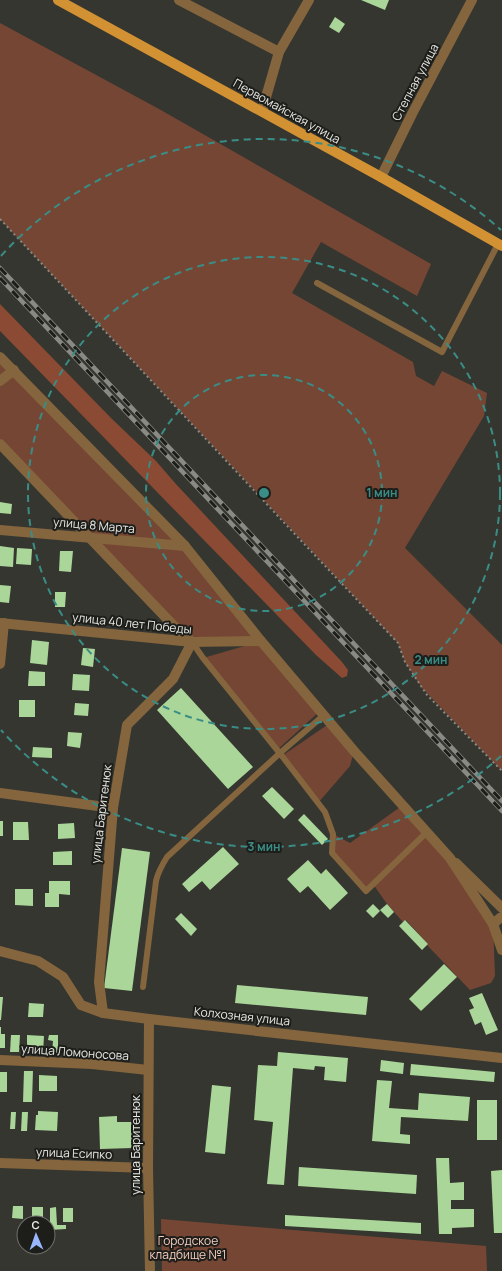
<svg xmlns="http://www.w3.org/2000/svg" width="502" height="1271" font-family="Manrope,sans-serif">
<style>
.green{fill:#764634}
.forest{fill:#8a4a33}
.building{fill:#aad699}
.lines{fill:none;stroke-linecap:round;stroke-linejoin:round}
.path{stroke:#8a8a85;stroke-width:2;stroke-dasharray:2 3;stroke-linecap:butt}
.service{stroke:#84653d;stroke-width:6}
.minor{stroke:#84653d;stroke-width:10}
.tertiary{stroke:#84653d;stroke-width:10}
.primary{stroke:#d29234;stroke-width:10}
.rail-casing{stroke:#8a8a85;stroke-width:4.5}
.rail{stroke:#1d1d1a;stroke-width:3;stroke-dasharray:9;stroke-linecap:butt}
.ring{fill:none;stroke:#3a8d86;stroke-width:2;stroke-dasharray:7 5}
.labels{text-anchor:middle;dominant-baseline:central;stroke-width:4;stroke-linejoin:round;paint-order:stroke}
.street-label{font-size:12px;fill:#e8e8e4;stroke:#1d1d1a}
.park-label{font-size:12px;fill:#f5cdbf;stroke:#1d1d1a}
.centre{fill:#3a8d86;stroke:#1d1d1a;stroke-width:2}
.ring-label{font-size:12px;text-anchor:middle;font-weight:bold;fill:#3a8d86;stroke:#1d1d1a;stroke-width:4;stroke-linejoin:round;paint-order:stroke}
</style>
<rect width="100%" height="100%" fill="#363630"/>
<g class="green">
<path d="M0,23L159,109L431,264L417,296L321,242L292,293L413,362L416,376L434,386L442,371L487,393L484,416L405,548L502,645V771L422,688L405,662L398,643L0,219Z"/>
<path d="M0,357L185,546L320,711L277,750L203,658L259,642H192L0,444Z"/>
<path d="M330,723L354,751L350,766L318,803L282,756Z"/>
<path d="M403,805L450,858L493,924L495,976L491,983L470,990L427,945L428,944L406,920L403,922L387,904L373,884L366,891L332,853L333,834L350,843Z"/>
<path d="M161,1219L486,1246L487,1271H162Z"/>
</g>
<path class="forest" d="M0,304L111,418L156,461L175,483L342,662L348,670L347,676L342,678L316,655L0,331Z"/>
<g class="building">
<path d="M361,0H389L385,10Z"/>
<path d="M335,17L345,24L339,33L329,27Z"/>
<path d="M0,502L12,504L11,514L0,513Z"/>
<path d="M0,546L14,548L13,567L0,566Z"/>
<path d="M17,548L32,549L31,565L16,564Z"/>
<path d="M60,551H73L71,572L59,571Z"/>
<path d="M0,585L11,586L9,603L0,602Z"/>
<path d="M55,592H66L65,607H55Z"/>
<path d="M32,640L49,642L47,665L30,663Z"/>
<path d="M83,648L95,649L93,667L81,665Z"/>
<path d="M29,671L45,672V686H28Z"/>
<path d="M73,674L90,675L89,691L72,690Z"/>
<path d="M181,688L253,767L228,789L157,710Z"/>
<rect x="19" y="700" width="16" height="17"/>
<path d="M75,703L89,704L88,716L74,715Z"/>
<path d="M68,732L82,733L80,748L67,746Z"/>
<path d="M33,747L52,748V758L32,757Z"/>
<path d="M272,787L294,809L284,819L262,796Z"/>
<path d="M304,814L328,839L322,845L298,820Z"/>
<rect x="0" y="821" width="3" height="15"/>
<path d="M13,822H28L29,840H13Z"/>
<path d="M74,823L75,838L58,839V824Z"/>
<path d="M223,847L239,864L210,890L202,881L189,892L182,884Z"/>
<path d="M122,848L150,852L132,991L104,988Z"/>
<path d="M72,851V865H53V852Z"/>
<path d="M308,860L321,874L326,869L348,893L330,910L308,886L300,893L287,879Z"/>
<path d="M49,881H70V895L59,894V907H45V893H49Z"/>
<path d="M15,889H33V906L15,905Z"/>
<path d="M373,904L380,911L373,918L366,911Z"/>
<path d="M387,904L394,912L388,918L380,910Z"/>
<path d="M181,913L197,929L191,936L175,919Z"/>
<path d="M405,920L428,944L422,950L399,926Z"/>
<path d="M444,964L457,977L421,1011L409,999Z"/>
<path d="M237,985L368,997L366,1015L235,1003Z"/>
<path d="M482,993L498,1030L486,1035L481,1022L475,1025L469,1010L474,1008L469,998Z"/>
<path d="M0,997H3L1,1020H0Z"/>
<path d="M29,1003L44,1004L43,1017H28Z"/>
<path d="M0,1027H1V1034H5V1048H0Z"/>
<path d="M11,1035H20L19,1052H10Z"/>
<path d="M27,1035L44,1036L43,1052L27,1051Z"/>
<path d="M49,1035H58V1053H52L53,1041L48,1040Z"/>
<path d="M278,1052L348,1058L346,1082L324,1080L325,1067L315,1066L314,1070L293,1068L284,1185L267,1184L273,1122L254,1120L258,1065L277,1066Z"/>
<path d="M381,1060L404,1063L403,1074L380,1071Z"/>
<path d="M411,1064L495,1072L494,1082L410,1075Z"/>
<path d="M24,1071H33L32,1102H23Z"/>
<rect x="0" y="1072" width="7" height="20"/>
<path d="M39,1075L57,1076V1091H39Z"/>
<path d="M377,1080L392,1081L389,1108L418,1110L419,1093L470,1097L468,1121L401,1117L400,1134L410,1135V1144L372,1141Z"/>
<path d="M212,1085L231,1087L225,1154L205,1152Z"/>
<rect x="477" y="1100" width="20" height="40"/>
<path d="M38,1111L58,1112L57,1131L35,1130L36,1115H38Z"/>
<path d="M11,1112H16L15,1129H10Z"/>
<path d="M22,1112H28L27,1131H21Z"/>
<path d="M117,1116V1122H132L133,1148L100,1149L99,1117Z"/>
<path d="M436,1158H449L450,1183L464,1182V1200H451V1209H474V1227L452,1228V1234H439Z"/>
<path d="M299,1167L417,1175L416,1194L298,1186Z"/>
<path d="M502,1170V1233H494L491,1171Z"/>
<path d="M13,1206H23V1219L12,1218Z"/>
<rect x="32" y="1207" width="11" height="16"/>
<path d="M56,1207L57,1225H66V1229L50,1230V1239H48V1226H50V1208Z"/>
<rect x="63" y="1208" width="10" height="14"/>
<path d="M285,1215L421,1223V1234L285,1226Z"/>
</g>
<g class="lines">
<path class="path" d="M0,219L290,529L398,643L405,662L427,695L502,771"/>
<g class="service">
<path d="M317,283L442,352L498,244"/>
<path d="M192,642L203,658L282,756L325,812L333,834L332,853L366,891L427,832"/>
<path d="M143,987L156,881C158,872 162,865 167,857L280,753L324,715"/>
</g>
<g class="minor">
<path d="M179,0L279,52"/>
<path d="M262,111L279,52L309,0"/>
<path d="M381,177L412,114L472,0"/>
<path d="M0,381L14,370"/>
<path d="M0,444L173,625L192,642L173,679L127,725L113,808L99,982L103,1013"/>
<path d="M0,530L185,546"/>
<path d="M0,623L192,642L261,641"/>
<path d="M0,664L4,623"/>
<path d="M0,793L113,808"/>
<path d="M456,863L502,908"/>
<path d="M493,924L500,918L502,917"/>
<path d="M0,951L38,961L63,977L81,1005L103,1013L149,1019L502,1058"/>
<path d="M149,1019L148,1168L150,1271"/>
<path d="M0,1060L92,1064L148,1070"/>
<path d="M0,1163L148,1168"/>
</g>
<path class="tertiary" d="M0,357L185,546L261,641L354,751L450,858L493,924L502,950"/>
<path class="primary" d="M58,0L381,177L502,246"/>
<g class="rail-casing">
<g id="rail">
<path d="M0,268L502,801"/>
<path d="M0,278L502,811"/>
</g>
</g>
<use href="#rail" class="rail"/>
</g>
<g class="ring">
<circle cx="264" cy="493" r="118"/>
<circle cx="264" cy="493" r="236"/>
<path d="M501 756A354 354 0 0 1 1 730M1 256A354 354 0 0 1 501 230"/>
</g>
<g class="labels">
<g class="street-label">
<text transform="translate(415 82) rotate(-62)">Степная улица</text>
<text transform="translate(287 111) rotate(29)">Первомайская улица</text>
<text transform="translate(94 525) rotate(5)">улица 8 Марта</text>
<text transform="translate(132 623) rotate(6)">улица 40 лет Победы</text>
<text transform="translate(101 814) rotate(-83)">улица Баритенюк</text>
<text transform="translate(242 1016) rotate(6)">Колхозная улица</text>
<text transform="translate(75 1052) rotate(4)">улица Ломоносова</text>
<text transform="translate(135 1145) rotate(-90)">улица Баритенюк</text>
<text transform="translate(74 1153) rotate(2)">улица Есипко</text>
</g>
<g class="park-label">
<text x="188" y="1240">Городское<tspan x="188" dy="14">кладбище №1</tspan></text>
</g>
</g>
<circle cx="264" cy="493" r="6" class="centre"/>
<g class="ring-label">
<text x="382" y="497">1 мин</text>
<text x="431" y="664">2 мин</text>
<text x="264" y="851">3 мин</text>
</g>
<g transform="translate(36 1235) rotate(358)"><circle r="19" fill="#1d1d1a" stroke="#6e6e6b"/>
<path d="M0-3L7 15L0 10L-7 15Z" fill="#97b6fd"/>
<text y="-6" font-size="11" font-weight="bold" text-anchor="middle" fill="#e8e8e4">С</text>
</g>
</svg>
